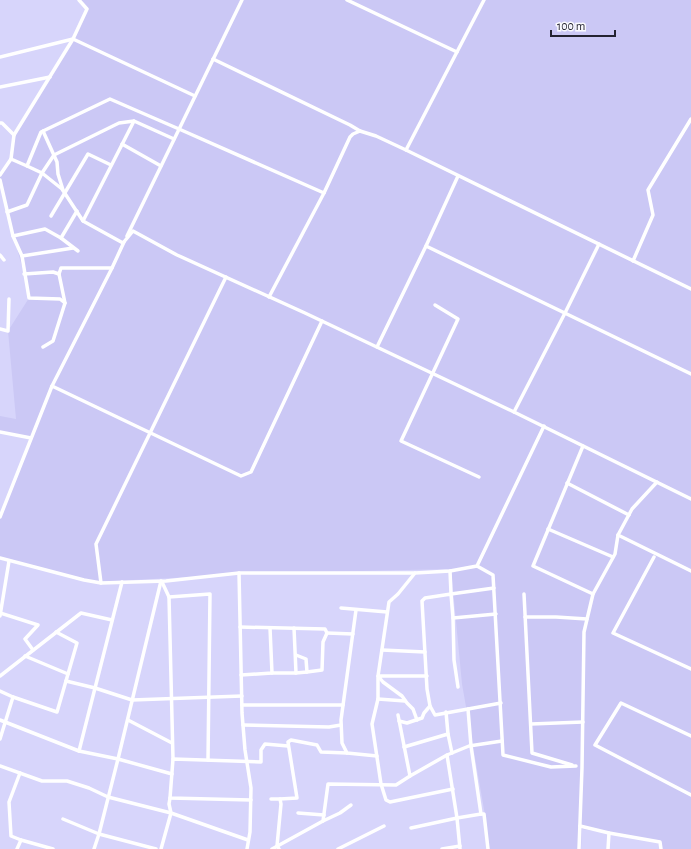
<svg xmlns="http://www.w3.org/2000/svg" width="691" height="849" font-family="'Alegreya Sans',sans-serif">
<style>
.built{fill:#cbc8f5}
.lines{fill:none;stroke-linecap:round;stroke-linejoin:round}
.street{stroke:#fff;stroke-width:3.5}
</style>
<rect width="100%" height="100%" fill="#d7d5fb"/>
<path class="built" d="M79,0H691V849H661L660,842L582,829L581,849H488L485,815L462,684L451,569L273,573L94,582L0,558V517L31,438L0,432V416L16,419L8,331L29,298L24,274L7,212L0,180V175L11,159L14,135L73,39L87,9Z"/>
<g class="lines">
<g class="street">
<path d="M347,0L457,52"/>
<path d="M0,57L73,39L195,96"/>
<path d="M213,59L350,125L360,131"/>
<path d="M0,87L50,77"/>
<path d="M0,123H2L14,135L11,159"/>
<path d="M43,131L57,162L58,174L63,190"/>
<path d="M14,135L73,39L87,9L79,0"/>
<path d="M174,139L134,121L119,123L54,155L42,173L27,166L41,132L110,99L179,129L324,193L350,137L353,134L360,131L376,136L406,150L691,289"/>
<path d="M122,144L161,166"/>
<path d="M406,150L484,0"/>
<path d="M0,175L11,159L27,166"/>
<path d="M0,180L13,236L22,256L29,298L60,299L65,303L53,341L43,347"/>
<path d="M7,212L27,205L42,173L62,189L83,221L123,243L133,231L177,255L305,313L514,412L691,499"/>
<path d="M51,216L88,154L111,165"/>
<path d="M83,221L134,121"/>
<path d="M13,236L45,229L61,238L77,211"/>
<path d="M127,236L242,0"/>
<path d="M61,238L78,251"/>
<path d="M426,246L458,176"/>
<path d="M0,255L4,260"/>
<path d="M22,256L73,248"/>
<path d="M633,261L653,215L648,190L691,119"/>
<path d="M24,274L53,272L59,274L61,268H112"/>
<path d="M59,274L65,303"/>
<path d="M269,297L324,193"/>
<path d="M435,305L458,319L401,441L479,477"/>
<path d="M0,329L8,331L9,299"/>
<path d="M377,347L426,246L691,374"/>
<path d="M52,386L241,476L251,472L322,321"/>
<path d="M514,412L565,313L599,244"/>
<path d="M0,432L31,438"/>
<path d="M583,446L533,566L593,594L615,554L618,535"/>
<path d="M657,482L632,509L618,535L691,571"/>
<path d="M567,483L629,515"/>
<path d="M0,517L52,386L112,268L124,242"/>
<path d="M548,529L613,557"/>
<path d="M654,557L613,633L691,669"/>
<path d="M0,558L84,580L101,583L166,581L239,573H415L450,571L477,566L544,426"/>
<path d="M477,566L493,575L503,755L551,767L576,766"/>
<path d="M450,571L451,594L494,588"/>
<path d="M239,573L242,713L245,750L251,788L250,832L247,849"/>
<path d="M415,573L398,594L389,602L378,676V699L372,724L381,784L386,800L390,802L453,789"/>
<path d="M161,581L118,759L172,774"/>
<path d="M162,582L169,597L173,759"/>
<path d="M101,583L96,544L226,277"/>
<path d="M524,594L532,753L572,765"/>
<path d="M169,597L210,594L208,760"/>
<path d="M341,608L387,612"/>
<path d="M356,610L341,720L342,743L347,753L377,756"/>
<path d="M0,613L38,625L25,639L33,650"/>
<path d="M0,616L9,561"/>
<path d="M525,617H556L587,619"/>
<path d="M453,618L496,614"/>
<path d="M240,627L325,629L327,633L323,642L322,670L307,672"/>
<path d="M327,633L353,634"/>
<path d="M382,650L425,652"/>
<path d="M296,655L306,659L307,672L296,673"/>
<path d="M25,656L68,674"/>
<path d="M272,673H296L294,628"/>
<path d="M241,675L272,673L270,628"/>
<path d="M0,676L81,613L112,620"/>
<path d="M66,681L95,688L132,700L242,696"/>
<path d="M458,687L454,660L453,618L451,594L425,598L422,601L427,689L430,706L435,715L501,703"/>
<path d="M0,691L13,697L0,739"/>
<path d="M13,697L57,712L77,643L56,632"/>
<path d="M378,699L405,701"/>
<path d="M242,705H343"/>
<path d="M468,709L471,746L481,814H484L488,849"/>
<path d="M446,712L448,734"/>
<path d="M398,715L410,776L447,755"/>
<path d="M0,720L79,751"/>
<path d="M128,720L172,743"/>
<path d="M417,720L413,709L407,703L402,696L383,682L378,676H427"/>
<path d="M399,721L407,723L422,718L424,713L430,706"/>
<path d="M531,724L583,722"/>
<path d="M243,725L329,727L341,725"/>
<path d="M691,736L621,703L595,745L691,795"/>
<path d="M404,747L448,734L452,753"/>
<path d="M0,766L42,781H67L89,788L108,797L171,813L161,849"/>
<path d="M20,773L9,802L11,836L21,840"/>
<path d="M170,798L169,804L171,813L248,840"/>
<path d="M271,799H280L281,804L277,846L279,849"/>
<path d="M280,799L297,798L288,742L291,740L317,745L321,752L347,753"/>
<path d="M251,800L170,798L173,759L261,762V750L265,744L288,746"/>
<path d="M298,813L324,815"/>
<path d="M481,814L457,818L447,755L469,746L502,741"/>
<path d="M63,819L99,834L156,849"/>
<path d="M323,821L340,813L351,805"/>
<path d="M580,826L609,833L660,842L661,849"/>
<path d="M411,828L457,818L460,849"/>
<path d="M17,849L21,840L53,849"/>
<path d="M94,849L99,834L118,759L79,751L122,582"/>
<path d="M272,849L323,821L328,784L396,785L410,776"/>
<path d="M338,849L384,826"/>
<path d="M442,849L460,846"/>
<path d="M579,849L582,768L584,632L593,594"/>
<path d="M608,849L609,833"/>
</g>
</g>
<path d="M551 30v6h64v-6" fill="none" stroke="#242331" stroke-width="2"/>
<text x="557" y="30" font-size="12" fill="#242331" stroke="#fafafe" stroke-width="3" paint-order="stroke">100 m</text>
</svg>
